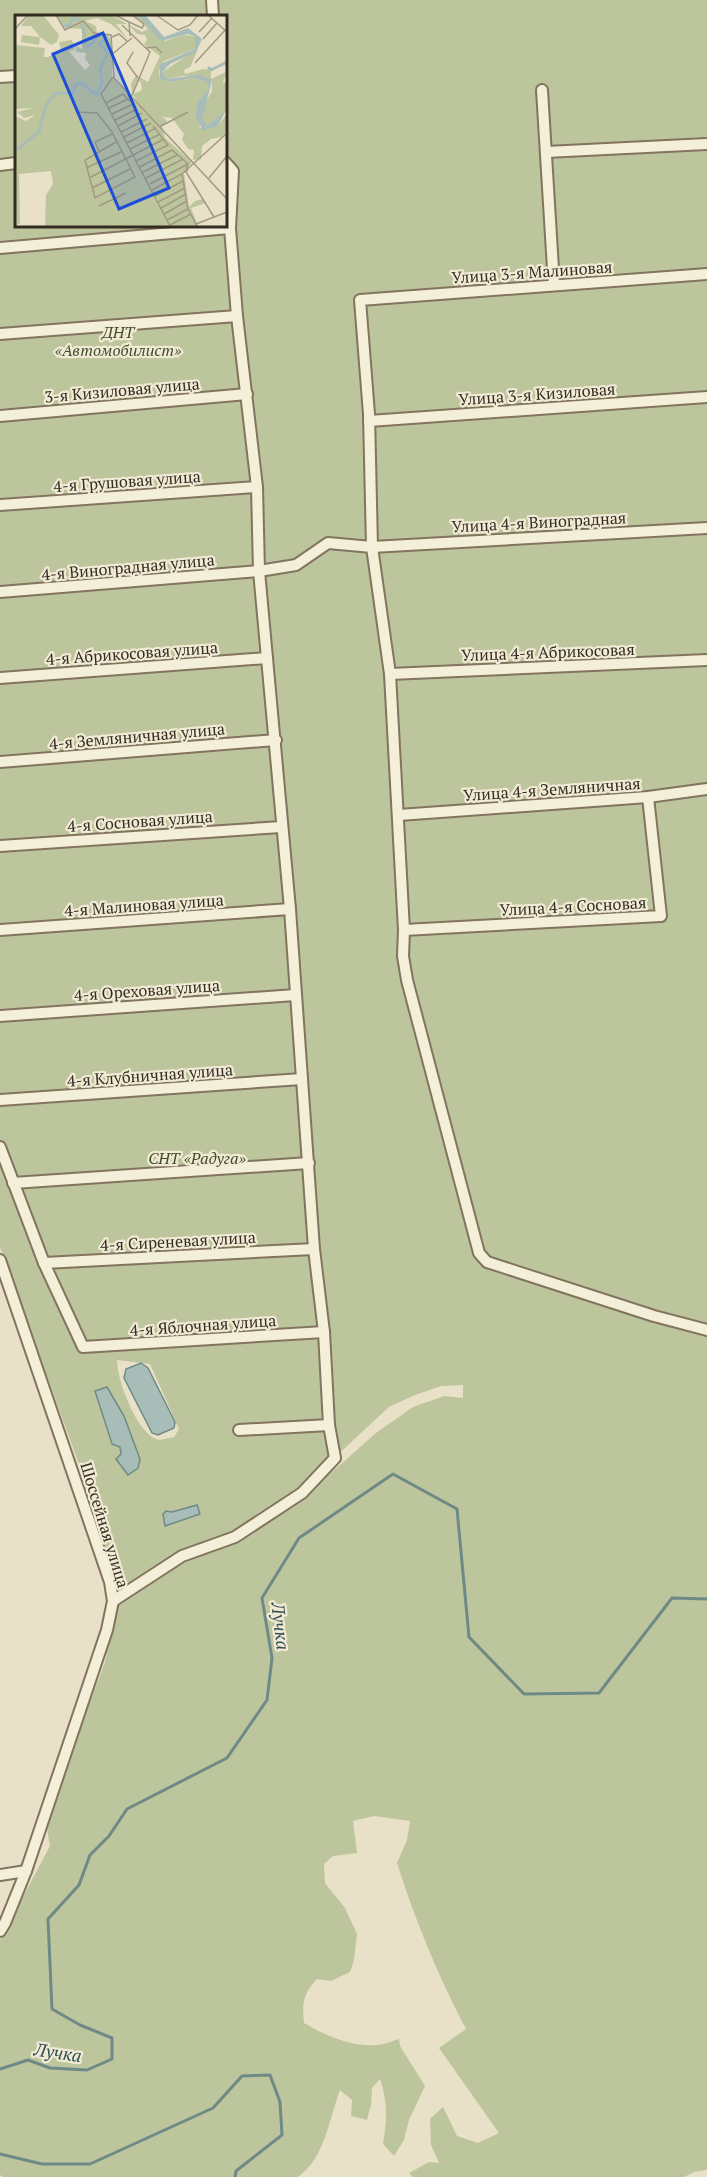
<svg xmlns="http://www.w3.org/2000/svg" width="707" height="2177" font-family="'PT Serif',serif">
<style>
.green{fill:#bdc59c;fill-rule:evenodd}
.water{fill:#a8bdb8;stroke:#6f8a86;stroke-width:1.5}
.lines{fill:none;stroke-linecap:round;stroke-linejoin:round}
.stream{stroke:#6f8a86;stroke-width:3}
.street-casing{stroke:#82745f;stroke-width:14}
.street{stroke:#f4efd9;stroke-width:10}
.labels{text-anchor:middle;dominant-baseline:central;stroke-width:4.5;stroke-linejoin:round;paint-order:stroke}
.street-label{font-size:16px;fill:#342c20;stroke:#f1ebd6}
.park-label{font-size:16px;font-style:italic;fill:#424e2a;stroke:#f1ebd6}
.water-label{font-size:18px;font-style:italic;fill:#325152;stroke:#f1ebd6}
.inset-river{fill:none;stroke:#a8bdb8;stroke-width:3}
.inset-road{fill:none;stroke:#a19984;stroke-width:1.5}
.view{fill:#1d4ed8;fill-opacity:0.15;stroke:#1d4ed8;stroke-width:3}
.inset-edge{fill:none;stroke:#342c20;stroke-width:3}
</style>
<rect width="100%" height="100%" fill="#e9e1c7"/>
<path class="green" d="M0,0H707V2170L694,2172L684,2177H413L409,2173L429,2162L439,2163L431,2145L430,2119L443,2107L457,2136L478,2143L499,2133L439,2048L466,2029C438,1976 415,1920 397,1863L407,1840L410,1821L374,1816L353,1821L357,1853L333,1856L324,1864L325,1883L345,1908L357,1934L354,1960L350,1972L331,1981L317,1979C303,1993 302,2004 304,2023C325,2035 351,2047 376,2045C384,2045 392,2041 399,2039L400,2046L425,2086L409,2120L404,2140L394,2156L383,2144C387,2122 388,2101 380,2079L372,2088L371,2105L367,2120L351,2116L352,2100L340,2090C329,2119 325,2158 298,2177H3L0,2175V1940L50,1846L47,1829L68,1761L105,1662L117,1606L130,1594L163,1571L273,1519L339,1466L376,1433L413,1407L444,1396L463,1398V1385L441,1386L415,1395L389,1407L292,1497L258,1513L261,1517L226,1539L172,1560L114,1594L98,1524L88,1489L0,1247ZM16,16H225V225H16ZM117,1360L150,1364L179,1429L174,1437C168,1438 161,1441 156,1439C136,1431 117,1380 117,1360ZM95,1391L132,1441L140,1459L121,1455L120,1447L111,1444Z"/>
<g class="water">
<path d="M141,1363L148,1368L175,1422L174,1428L158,1435L152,1433L124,1378L126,1369Z"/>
<path d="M107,1387L124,1416L140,1459L138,1468L128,1475L116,1459L121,1454L120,1447L112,1444L95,1391Z"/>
<path d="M197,1505L200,1514L165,1526L163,1514L166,1511L172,1512Z"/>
</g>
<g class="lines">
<g class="stream">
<path d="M0,2069L28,2060L50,2068L87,2070L112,2059V2038L80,2025L52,2009L48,1919L79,1885L90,1855L109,1836L127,1809L227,1758L267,1700L272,1658L262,1598L299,1538L393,1474L457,1509L469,1637L524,1694L599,1693L672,1598L707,1599"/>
<path d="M0,2154L42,2164H90L213,2108L242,2076L270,2075L280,2102L282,2135L236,2171L235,2177"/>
</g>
<g class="street-casing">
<g id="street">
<path d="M212,0L213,16"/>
<path d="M0,77L16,76"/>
<path d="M542,90L554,285"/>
<path d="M546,152L707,144"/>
<path d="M0,165L16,163"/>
<path d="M0,248L230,228"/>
<path d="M707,274L360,300L369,414L372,547L390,674L404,930L403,956L407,980L479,1253L487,1262L654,1316L707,1330"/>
<path d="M0,334L237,316"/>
<path d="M0,416L247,394"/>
<path d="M369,421L707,397"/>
<path d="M0,505L257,487"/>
<path d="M0,592L259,571L296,565L328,543L372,547L707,528"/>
<path d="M390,674L707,660"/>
<path d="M0,678L267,658"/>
<path d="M0,762L276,740"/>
<path d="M399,815L648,797L707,789"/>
<path d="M0,846L281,827"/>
<path d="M0,930L290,909"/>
<path d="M404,930L661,916L648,797"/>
<path d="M0,1016L295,995"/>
<path d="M0,1100L302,1079"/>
<path d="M0,1147L44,1263L83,1347L324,1332"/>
<path d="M13,1183L309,1163"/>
<path d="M0,1260L110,1582L113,1601L107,1630L26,1871L5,1923L0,1931"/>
<path d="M44,1263L314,1249"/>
<path d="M239,1430L329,1425"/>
<path d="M113,1601L182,1556L235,1537L302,1493L335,1458L329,1425L324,1332L314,1249L290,909L259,571L257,487L237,316L230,228L233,171L225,162"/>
<path d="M0,1875L26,1871"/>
</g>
</g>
<use href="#street" class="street"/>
</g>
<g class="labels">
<g class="street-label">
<text transform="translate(532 272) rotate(-4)">Улица 3-я Малиновая</text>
<text transform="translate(122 390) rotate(-5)">3-я Кизиловая улица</text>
<text transform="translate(537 394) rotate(-4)">Улица 3-я Кизиловая</text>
<text transform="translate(127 481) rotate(-4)">4-я Грушовая улица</text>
<text transform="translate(539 522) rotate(-3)">Улица 4-я Виноградная</text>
<text transform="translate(128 567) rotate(-5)">4-я Виноградная улица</text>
<text transform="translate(548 652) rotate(-2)">Улица 4-я Абрикосовая</text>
<text transform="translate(132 653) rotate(-4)">4-я Абрикосовая улица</text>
<text transform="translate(137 736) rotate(-5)">4-я Земляничная улица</text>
<text transform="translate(552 789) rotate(-4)">Улица 4-я Земляничная</text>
<text transform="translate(140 821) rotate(-4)">4-я Сосновая улица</text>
<text transform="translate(144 905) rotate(-4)">4-я Малиновая улица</text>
<text transform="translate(573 906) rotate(-3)">Улица 4-я Сосновая</text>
<text transform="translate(147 990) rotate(-4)">4-я Ореховая улица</text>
<text transform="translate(150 1075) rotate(-4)">4-я Клубничная улица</text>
<text transform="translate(178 1241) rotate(-3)">4-я Сиреневая улица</text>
<text transform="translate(203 1325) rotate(-4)">4-я Яблочная улица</text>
<text transform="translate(105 1525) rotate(73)">Шоссейная улица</text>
</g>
<g class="park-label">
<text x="118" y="332">ДНТ<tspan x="118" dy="18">«Автомобилист»</tspan></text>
<text x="197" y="1158">СНТ «Радуга»</text>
</g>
<g class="water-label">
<text transform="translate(281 1626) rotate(83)">Лучка</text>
<text transform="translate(58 2052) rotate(8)">Лучка</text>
</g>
</g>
<g transform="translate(15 15)">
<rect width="212" height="212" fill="#e9e1c7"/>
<path d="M14,0H28L44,20L42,27L36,30L25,22L24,30L6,27L7,20L25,22L16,11H6ZM42,0H96L127,17L133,14L119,0H123L150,26L168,20L180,21V34L149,46L144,56L145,64L156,67L178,63L193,67L194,74L182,87L185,113L203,111L211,100V121L196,124L187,131L186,144L178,145L179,135L173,134L167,124L169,119L157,103L148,102L152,106L147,111L150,123L177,147L169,158L174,192L180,186L188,184L191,188L176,193L183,211H30L31,180L38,169L36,156L4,159L5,208L0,211V101L11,106L20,100L9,103L2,97L18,93L0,94V30L30,33L29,42H33L46,34L44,27L57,25L60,35L54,36L70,55L75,50L70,44L71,38L61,37V31L67,34V14L50,13ZM82,3L96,9L113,24L101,9H113L122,19L130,20L132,25L129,29L145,41L133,67L121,60L116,69L117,80L122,66L126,67L127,75L118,79L124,91L97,62V25L90,18L82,19L81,11L70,6ZM183,34L175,52L169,55L170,59L188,54L196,55V64L211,57L208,68H211V95L193,110L187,106L186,95L197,76V65L168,61L152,64L147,57Z" fill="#bdc59c" fill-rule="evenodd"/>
<path d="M123,0L131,1L149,22L173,13L187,24L181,37L155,49L147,57L152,64L184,60L197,65L187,105L193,110L211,95L203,111L188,116L181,102L182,87L194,74L192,67L178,63L156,67L145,64V49L180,34V21L172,19L146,26Z" fill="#a8bdb8"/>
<path class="inset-river" d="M67,9L72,33L83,21M49,10L54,11L58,3L65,5M193,52L196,55L212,47M0,136L24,117L31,90L40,78L58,79L60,70L66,68L82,80L87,67L85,54L93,37L84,29L93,21"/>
<path class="inset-road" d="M41,0L50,15L68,6L79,18L96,20L99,63L212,184M100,0L114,7L115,21M141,0L163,15L175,10L183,0M193,0L212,17M114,7L127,13L129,9L117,0M107,10L135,37L116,83M0,14L13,0M184,17L197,3M97,22L104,19L113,27M188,24L202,8M131,33L141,32L147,38M118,37L112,48L123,63M96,40L117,23M180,48L212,13M98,62L86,79L155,211M91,88L108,79L116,87M94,93L113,84M61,97L82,98L97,117L120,162L80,183L70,145L101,127M97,99L118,89M100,105L122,94M103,111L127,98M144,112L173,97M106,117L132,104M109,122L136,108M112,128L141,113M115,134L145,119M84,136L80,127L97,119M121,146L153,130L138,111M125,152L157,135L173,149L171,154M71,153L106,137M173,154L171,157L199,202M128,157L162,140M167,159L173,194L182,211M74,163L149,124M131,163L168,144M194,163L212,141M135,169L173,149M77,173L115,154M137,175L167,159L210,120M140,181L168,166M143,187L170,173M84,191L111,178M146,193L171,179M149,199L172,186M152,205L173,194M181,209L212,197M155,210L176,199"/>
<path class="view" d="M88,18L154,173L104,194L38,39Z"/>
<rect width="212" height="212" class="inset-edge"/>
</g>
</svg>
